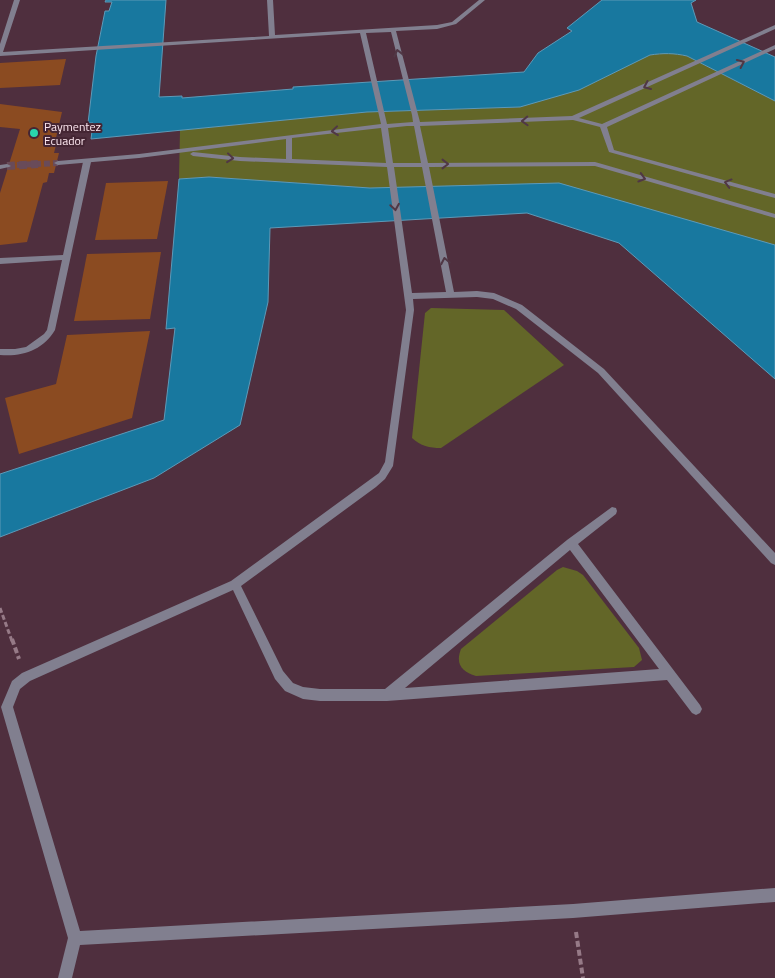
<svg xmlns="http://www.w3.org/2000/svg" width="775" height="978" font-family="'Titillium Web',sans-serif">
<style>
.green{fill:#636628}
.water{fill:#18789f;stroke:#5d9ab8}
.building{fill:#8b4b21}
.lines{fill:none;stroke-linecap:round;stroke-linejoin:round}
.minor-tunnel-far1{stroke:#694b59;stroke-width:6;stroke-dasharray:6 3;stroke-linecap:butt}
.minor-tunnel{stroke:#694b59;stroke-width:8;stroke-dasharray:8 4;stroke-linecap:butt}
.path-far1{stroke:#967a87;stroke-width:3;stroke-dasharray:5 2.5;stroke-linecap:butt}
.path{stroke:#967a87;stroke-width:4;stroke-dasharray:6 3;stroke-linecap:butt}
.service{fill:#817f8f;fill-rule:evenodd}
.minor{fill:#817f8f;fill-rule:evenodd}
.oneway{stroke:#503745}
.poi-dot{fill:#2ad5ac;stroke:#442533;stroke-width:2}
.labels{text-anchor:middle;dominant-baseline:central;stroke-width:4;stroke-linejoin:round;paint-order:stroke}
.far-poi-label{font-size:12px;fill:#fee8f1;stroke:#442533;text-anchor:start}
</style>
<rect width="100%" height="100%" fill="#4f2f3e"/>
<g class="green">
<path d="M662,53H674L687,56L775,101V245L370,188L209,177L179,179L180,130L367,112L520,107L650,55Z"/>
<path d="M431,308L504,310L564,365L441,448C429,448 421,446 412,438L425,313Z"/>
<path d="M563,567L577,571L583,575L639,648L642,660L634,667L476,676C462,672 455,664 461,649L557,570Z"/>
</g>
<g class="water">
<path d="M106,0H166L159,97L182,96V98L293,89V87L524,72L538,53L572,31L567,28L602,0H696L691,3L697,22L775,57V101L687,56C674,53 663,53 650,55L579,90L520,107L367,112L91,139L93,123H88L96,56L105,11H109L112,2H105Z"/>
<path d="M209,177L370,188L559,183L775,245V379L619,243L527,213L270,228L268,302L240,425L154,478L0,537V474L164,420L175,328L166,329L179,179Z"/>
</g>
<g class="building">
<path d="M66,59L60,85L0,88V63Z"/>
<path d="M0,104L62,112L54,146L56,145L54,153H59L54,173H49L47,182L43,183L27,242L0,245V193L20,129L0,127Z"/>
<path d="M168,181L157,239L95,240L106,183Z"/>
<path d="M161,252L150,319L74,321L87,254Z"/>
<path d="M150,331L132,418L19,454L5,398L56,384L67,335Z"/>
</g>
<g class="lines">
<path class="minor-tunnel-far1" d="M17,165L58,163"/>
<path class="minor-tunnel" d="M7,166L38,164"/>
<path class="path-far1" d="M0,608L12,641"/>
<g class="path">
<path d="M12,639L19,659"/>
<path d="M576,932L583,978"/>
</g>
<path class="service" d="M87,160L91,162L55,330C43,350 23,357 0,355V349H15L26,347L44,334L47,330L62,260L0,264V258L63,255L83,162Z"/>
<g class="minor">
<path d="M14,0H20L3,52L269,36L267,0H273L275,35L437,25L452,22L479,0H485L456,24L437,29L396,31L420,122L572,116L775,25V29L579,118L602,124L775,45V49L607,127L614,150L775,194V198L609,152L600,127L573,120L420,126L428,163L595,162L775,214V218L595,166L429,167L454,292L477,291L494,293L522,305L604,369L775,553V565L771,563L598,373L516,309L493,299L477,297L413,299L414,310L393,466L385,479L376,487L241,586L283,671L293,683L303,687L320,689H385L567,540L612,507L616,508L617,511L616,514L578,544L700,705L702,709L700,713L696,715L692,713L667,680L387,701H320L303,699L285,691L275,679L233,590L30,681L20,689L13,707L80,931L573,904L775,888V902L573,918L80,945L72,978H58L68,938L1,707L12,681L22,673L231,581L379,473L385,462L406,310L387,167L240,161L193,156L190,154L193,152L240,157L286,159V139L139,158L58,165L54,163L58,161L139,154L381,124L360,33L0,56V44ZM391,32L412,115L413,122L387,124L366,33ZM407,126H414L421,163H393L388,128ZM381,128L386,163L292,159V138ZM394,167H422L446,292L412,293ZM570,550L659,669L405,688Z"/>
<path d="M7,164L11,166L9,167L0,169V165Z"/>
</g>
</g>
<defs><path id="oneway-chevron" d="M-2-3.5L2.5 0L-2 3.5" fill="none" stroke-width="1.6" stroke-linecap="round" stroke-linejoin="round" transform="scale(1.25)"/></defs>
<g class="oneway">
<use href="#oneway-chevron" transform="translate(398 53) rotate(-104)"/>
<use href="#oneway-chevron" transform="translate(741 63) rotate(-25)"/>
<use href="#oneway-chevron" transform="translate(647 86) rotate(156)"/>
<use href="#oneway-chevron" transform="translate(525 121) rotate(178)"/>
<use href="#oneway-chevron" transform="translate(335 131) rotate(174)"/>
<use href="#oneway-chevron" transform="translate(230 158) rotate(6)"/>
<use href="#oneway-chevron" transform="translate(445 164)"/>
<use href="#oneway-chevron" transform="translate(642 178) rotate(16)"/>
<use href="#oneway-chevron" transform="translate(728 183) rotate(-165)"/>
<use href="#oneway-chevron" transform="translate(395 207) rotate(81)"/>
<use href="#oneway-chevron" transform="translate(445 261) rotate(-101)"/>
</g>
<circle class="poi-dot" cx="34" cy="133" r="5"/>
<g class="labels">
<g class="far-poi-label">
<text x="44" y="126">Paymentez<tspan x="44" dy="14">Ecuador</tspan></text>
</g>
</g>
</svg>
